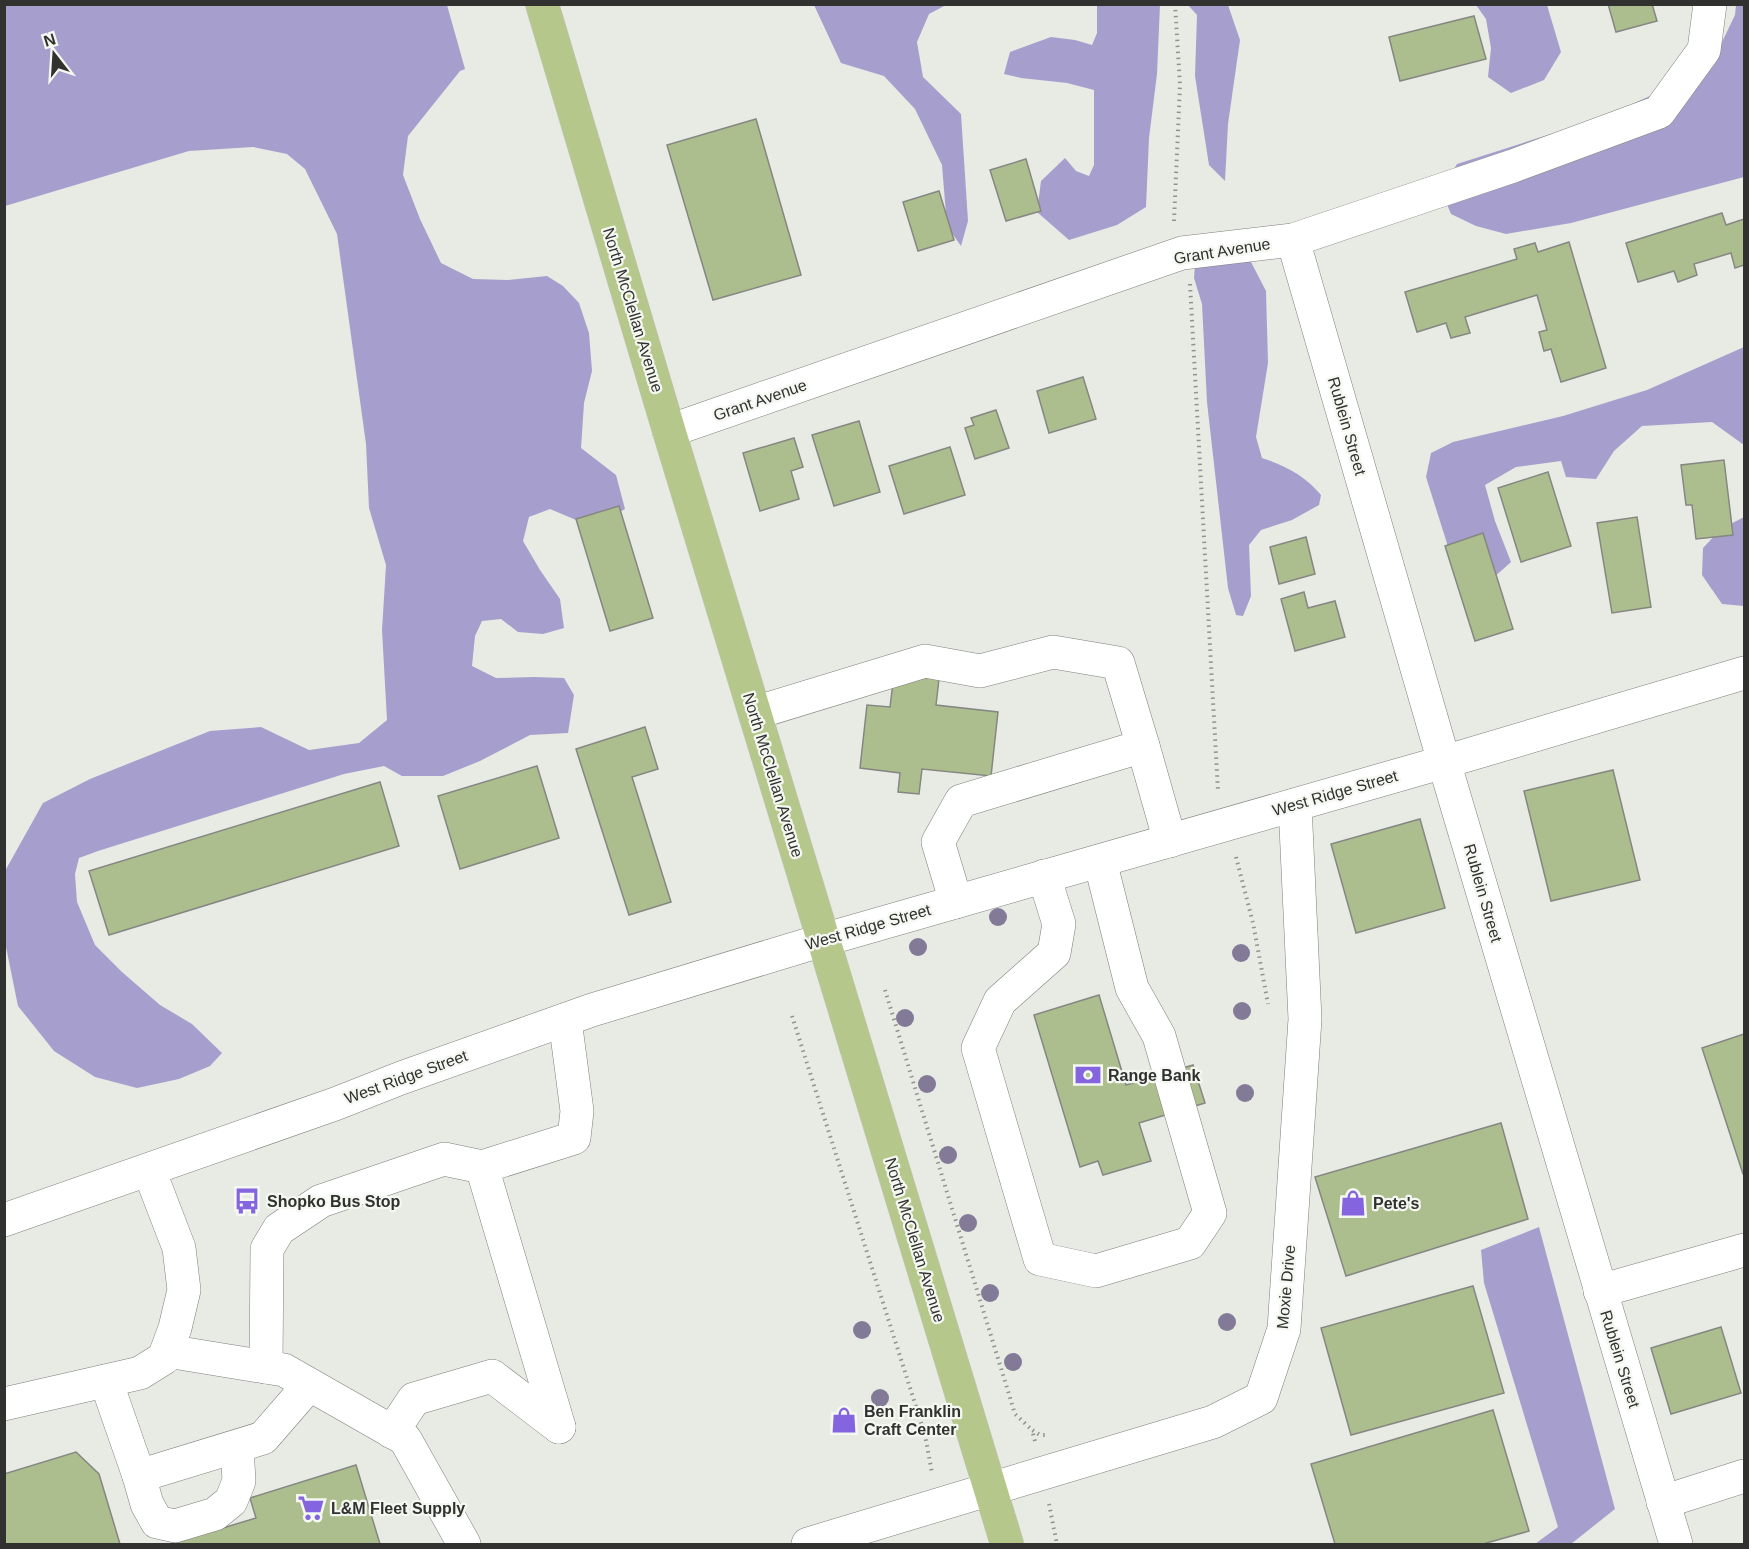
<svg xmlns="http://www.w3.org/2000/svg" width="1749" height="1549" font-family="Arial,sans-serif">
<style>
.forest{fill:#a69fce}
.building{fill:#adbe8e;stroke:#858782;stroke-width:1.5}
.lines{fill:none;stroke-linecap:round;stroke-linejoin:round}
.minor-casing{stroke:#7e807b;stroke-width:34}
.major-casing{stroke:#c5c6c5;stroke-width:34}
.path{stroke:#91938e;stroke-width:4;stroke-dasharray:1.5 4.5;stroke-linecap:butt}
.minor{stroke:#fff;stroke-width:33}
.major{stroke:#b6c78c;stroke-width:33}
.tree{fill:#827a97}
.labels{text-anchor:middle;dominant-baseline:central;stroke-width:4.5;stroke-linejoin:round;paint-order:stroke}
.street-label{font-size:16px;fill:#313230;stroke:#f5f7f1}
.poi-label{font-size:16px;font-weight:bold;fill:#313230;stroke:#f5f7f1;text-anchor:start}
</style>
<rect width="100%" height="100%" fill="#e8eae4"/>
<g class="forest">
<path d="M5,5H447L465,69L460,71L408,136L403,175L420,219L441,263L473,279L508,280L547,276L563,286L579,303L589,333L592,371L584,403L581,448L616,475L625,509L609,518L576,520L550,509L529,517L523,541L540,570L560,599L564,628L543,634L518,632L501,619L482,621L475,636L472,666L496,678L534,677L564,678L574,695L568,733L530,735L480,761L443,776H402L384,766L344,774L98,851L79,858L75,874L77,902L95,945L122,972L160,1005L192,1024L222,1053L210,1066L179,1079L137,1088L95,1077L54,1051L18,1006L5,942V871L43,803L90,779L210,731L261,727L309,750L359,743L387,720L382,630L386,565L369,508L366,444L337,234L305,169L287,154L253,147L189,151L5,206Z"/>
<path d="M814,5H946L929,14L917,42L923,77L961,114L968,221L961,246L947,226L942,165L915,109L884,76L841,63Z"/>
<path d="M1097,5H1160L1157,74L1149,138L1146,207L1117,225L1069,240L1037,212L1041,181L1065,158L1076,171L1089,176L1094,165V90L1067,83L1021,78L1004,74L1010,52L1051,37L1075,40L1092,45L1097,33Z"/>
<path d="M1188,5H1228L1240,40L1228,124L1225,181L1209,165L1195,76L1197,15Z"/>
<path d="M1476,5H1547L1561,52L1544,80L1511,93L1488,77L1491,48L1486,19Z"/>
<path d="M1736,5H1744V177L1571,223L1506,234L1476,226L1451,214L1441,190L1457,164L1604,117L1709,69L1735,15Z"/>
<path d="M1240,254L1251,262L1266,291L1268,363L1256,437L1262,458C1286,466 1305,476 1321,495L1319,505L1292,520L1261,530L1249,545L1251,596L1243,616L1236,615L1228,588L1207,402L1202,304L1194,278L1195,265Z"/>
<path d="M1744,347V445L1712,422L1642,426L1614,451L1596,479L1566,477L1561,461L1516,467L1485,485L1495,521L1511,562L1492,579L1451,556L1426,477L1431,453L1453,442L1563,416L1647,390Z"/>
<path d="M1744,517V606L1722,604L1702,575L1703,548L1721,529Z"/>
<path d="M1539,1227L1615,1509L1571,1544H1535L1558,1527L1484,1283L1481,1250Z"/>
</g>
<g class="building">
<path d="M1608,4H1652L1657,21L1616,32Z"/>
<path d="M1474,16L1486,59L1400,81L1389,37Z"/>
<path d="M756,119L801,275L713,300L667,145Z"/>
<path d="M1026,159L1041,211L1006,221L990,170Z"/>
<path d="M939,191L954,240L918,251L903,202Z"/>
<path d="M1722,213L1726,225L1744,219V265L1735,268L1731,253L1694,264L1697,275L1678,282L1674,271L1638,282L1626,243Z"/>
<path d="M1569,242L1606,368L1561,382L1551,349L1544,351L1539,332L1547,330L1537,295L1465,317L1470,333L1451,338L1446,323L1417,332L1405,292L1517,259L1514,249L1535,243L1538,252Z"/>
<path d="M1083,377L1096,419L1049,433L1037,391Z"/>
<path d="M996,410L1009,448L975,459L965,428L974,425L971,418Z"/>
<path d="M859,421L880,492L834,506L812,435Z"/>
<path d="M794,438L803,467L791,471L799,499L760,511L743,453Z"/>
<path d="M950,447L965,495L904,514L889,466Z"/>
<path d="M1724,460L1733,535L1696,539L1692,505H1686L1681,465Z"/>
<path d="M1548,472L1571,546L1521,562L1498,488Z"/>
<path d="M619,506L653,618L610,631L576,519Z"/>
<path d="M1637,517L1651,607L1612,613L1597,523Z"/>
<path d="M1483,533L1513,629L1475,641L1445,546Z"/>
<path d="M1306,537L1315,574L1279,584L1270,547Z"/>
<path d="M1304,592L1308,608L1335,601L1345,637L1295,651L1281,599Z"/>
<path d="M894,674L939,679L936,705L998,712L991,776L922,769L919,794L898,792L900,773L860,768L867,705L890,707Z"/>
<path d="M645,727L658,769L632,777L671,902L629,915L576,749Z"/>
<path d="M537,766L559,838L460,869L438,796Z"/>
<path d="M1613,770L1640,880L1551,901L1524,791Z"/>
<path d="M380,782L399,846L109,935L89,871Z"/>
<path d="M1420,819L1445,908L1356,933L1331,844Z"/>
<path d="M1099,995L1126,1085L1193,1065L1205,1103L1139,1123L1151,1161L1103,1175L1098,1161L1080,1167L1034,1015Z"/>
<path d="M1744,1034V1174H1743L1702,1048Z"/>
<path d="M1501,1123L1528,1219L1346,1276L1315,1177Z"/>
<path d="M1473,1286L1504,1393L1351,1435L1321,1328Z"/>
<path d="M1721,1327L1741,1393L1671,1414L1651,1348Z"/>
<path d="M1493,1410L1529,1531L1483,1544H1335L1311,1464Z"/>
<path d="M76,1452L99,1474L120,1544H4V1474Z"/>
<path d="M356,1465L380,1544H170L256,1518L250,1498Z"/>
</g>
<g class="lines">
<g class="minor-casing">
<g id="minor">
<path d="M1293,240L1444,762L1676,1544"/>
<path d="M669,431L1182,253L1293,240L1513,166L1659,112L1704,50L1710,4"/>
<path d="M755,713L925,661L980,671L1053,652L1118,663L1143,746L961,801L938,842L956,902"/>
<path d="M1143,746L1170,841"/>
<path d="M1044,876L1059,924L1054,953L1000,1001L978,1048L1040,1259L1096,1271L1190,1243L1210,1213L1159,1036L1132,988L1100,861"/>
<path d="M482,1167L559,1427"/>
<path d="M4,1220L335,1104L401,1078L592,1010L823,940L1444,762L1744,673"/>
<path d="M1600,1291L1744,1250"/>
<path d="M167,1351L284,1370L405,1439L464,1544"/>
<path d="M266,1367L267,1249L279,1229L321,1201L444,1159L482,1167L574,1138L577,1111L565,1020"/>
<path d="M106,1381L139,1476L263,1438L309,1385"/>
<path d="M4,1404L140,1373L164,1358L175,1328L184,1290L179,1248L149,1170"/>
<path d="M392,1432L414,1399L492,1376L559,1427"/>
<path d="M139,1476L147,1504L157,1522L175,1526L215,1514L231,1501L239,1481L237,1447"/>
<path d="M1663,1502L1744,1476"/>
<path d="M808,1544L1213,1422L1261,1398L1284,1329L1305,1019L1295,805"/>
</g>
</g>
<g class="major-casing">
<path id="major" d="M542,4L669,431L1007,1544"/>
</g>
<g class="path">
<path d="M1174,221L1180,85L1175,4"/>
<path d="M1190,284L1218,791"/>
<path d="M1236,857L1253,923L1268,1004"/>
<path d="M885,990L1015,1414L1032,1430"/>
<path d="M792,1016L925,1435L932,1473"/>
<path d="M1035,1441L1032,1430L1040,1435H1048"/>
<path d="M1049,1504L1057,1544"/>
</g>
<use href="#minor" class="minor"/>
<use href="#major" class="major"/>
</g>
<g class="tree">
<circle cx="998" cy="917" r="9"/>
<circle cx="918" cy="947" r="9"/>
<circle cx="1241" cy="953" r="9"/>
<circle cx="1242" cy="1011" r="9"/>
<circle cx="905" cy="1018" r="9"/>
<circle cx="927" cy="1084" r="9"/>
<circle cx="1245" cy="1093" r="9"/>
<circle cx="948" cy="1155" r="9"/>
<circle cx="968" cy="1223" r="9"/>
<circle cx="990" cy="1293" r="9"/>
<circle cx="1227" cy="1322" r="9"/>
<circle cx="862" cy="1330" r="9"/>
<circle cx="1013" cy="1362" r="9"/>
<circle cx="880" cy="1398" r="9"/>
</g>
<defs>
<g id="bank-bare" transform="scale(2.07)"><path d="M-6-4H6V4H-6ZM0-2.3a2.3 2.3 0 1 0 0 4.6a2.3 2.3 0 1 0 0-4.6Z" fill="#8464df" stroke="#f5f7f1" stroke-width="2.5" paint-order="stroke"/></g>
<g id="bus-bare" transform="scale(2.07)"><path d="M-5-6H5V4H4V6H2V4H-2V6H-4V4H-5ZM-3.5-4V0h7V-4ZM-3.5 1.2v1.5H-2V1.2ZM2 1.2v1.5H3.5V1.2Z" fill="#8464df" stroke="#f5f7f1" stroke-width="2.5" paint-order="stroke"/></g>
<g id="shop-bare" transform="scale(2.07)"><path d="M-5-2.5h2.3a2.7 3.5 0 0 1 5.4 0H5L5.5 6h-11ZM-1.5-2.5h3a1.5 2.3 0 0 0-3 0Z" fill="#8464df" stroke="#f5f7f1" stroke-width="2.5" paint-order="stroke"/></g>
<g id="supermarket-bare" transform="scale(2.07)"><path d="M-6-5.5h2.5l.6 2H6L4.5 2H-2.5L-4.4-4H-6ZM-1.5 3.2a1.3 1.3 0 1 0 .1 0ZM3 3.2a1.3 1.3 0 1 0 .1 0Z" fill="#8464df" stroke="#f5f7f1" stroke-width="2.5" paint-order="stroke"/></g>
</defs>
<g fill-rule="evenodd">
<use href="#bank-bare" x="1088" y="1075"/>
<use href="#bus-bare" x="247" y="1201"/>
<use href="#shop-bare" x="1353" y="1203"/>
<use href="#shop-bare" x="844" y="1420"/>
<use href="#supermarket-bare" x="311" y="1508"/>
</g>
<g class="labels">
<g class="street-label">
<text transform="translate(1222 251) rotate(-9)">Grant Avenue</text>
<text transform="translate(633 310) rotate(73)">North McClellan Avenue</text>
<text transform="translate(760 400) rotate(-19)">Grant Avenue</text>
<text transform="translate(1347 426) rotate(74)">Rublein Street</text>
<text transform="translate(773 775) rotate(73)">North McClellan Avenue</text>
<text transform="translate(1335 793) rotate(-16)">West Ridge Street</text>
<text transform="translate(1483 893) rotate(74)">Rublein Street</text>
<text transform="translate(868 927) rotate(-16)">West Ridge Street</text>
<text transform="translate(406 1077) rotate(-20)">West Ridge Street</text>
<text transform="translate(915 1240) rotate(73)">North McClellan Avenue</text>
<text transform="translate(1286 1287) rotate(-85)">Moxie Drive</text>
<text transform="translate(1620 1359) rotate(73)">Rublein Street</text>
</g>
<g class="poi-label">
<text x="1108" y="1075">Range Bank</text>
<text x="267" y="1201">Shopko Bus Stop</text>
<text x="1373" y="1203">Pete's</text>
<text x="864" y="1411">Ben Franklin<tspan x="864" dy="18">Craft Center</tspan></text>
<text x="331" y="1508">L&amp;M Fleet Supply</text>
</g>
</g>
<rect width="1749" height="1549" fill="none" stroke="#313230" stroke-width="12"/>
<g transform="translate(54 54) rotate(343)" stroke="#f5f7f1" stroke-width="4.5" paint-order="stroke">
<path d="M0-4.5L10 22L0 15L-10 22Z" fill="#313230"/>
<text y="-9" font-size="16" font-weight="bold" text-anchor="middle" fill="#313230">N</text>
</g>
</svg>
